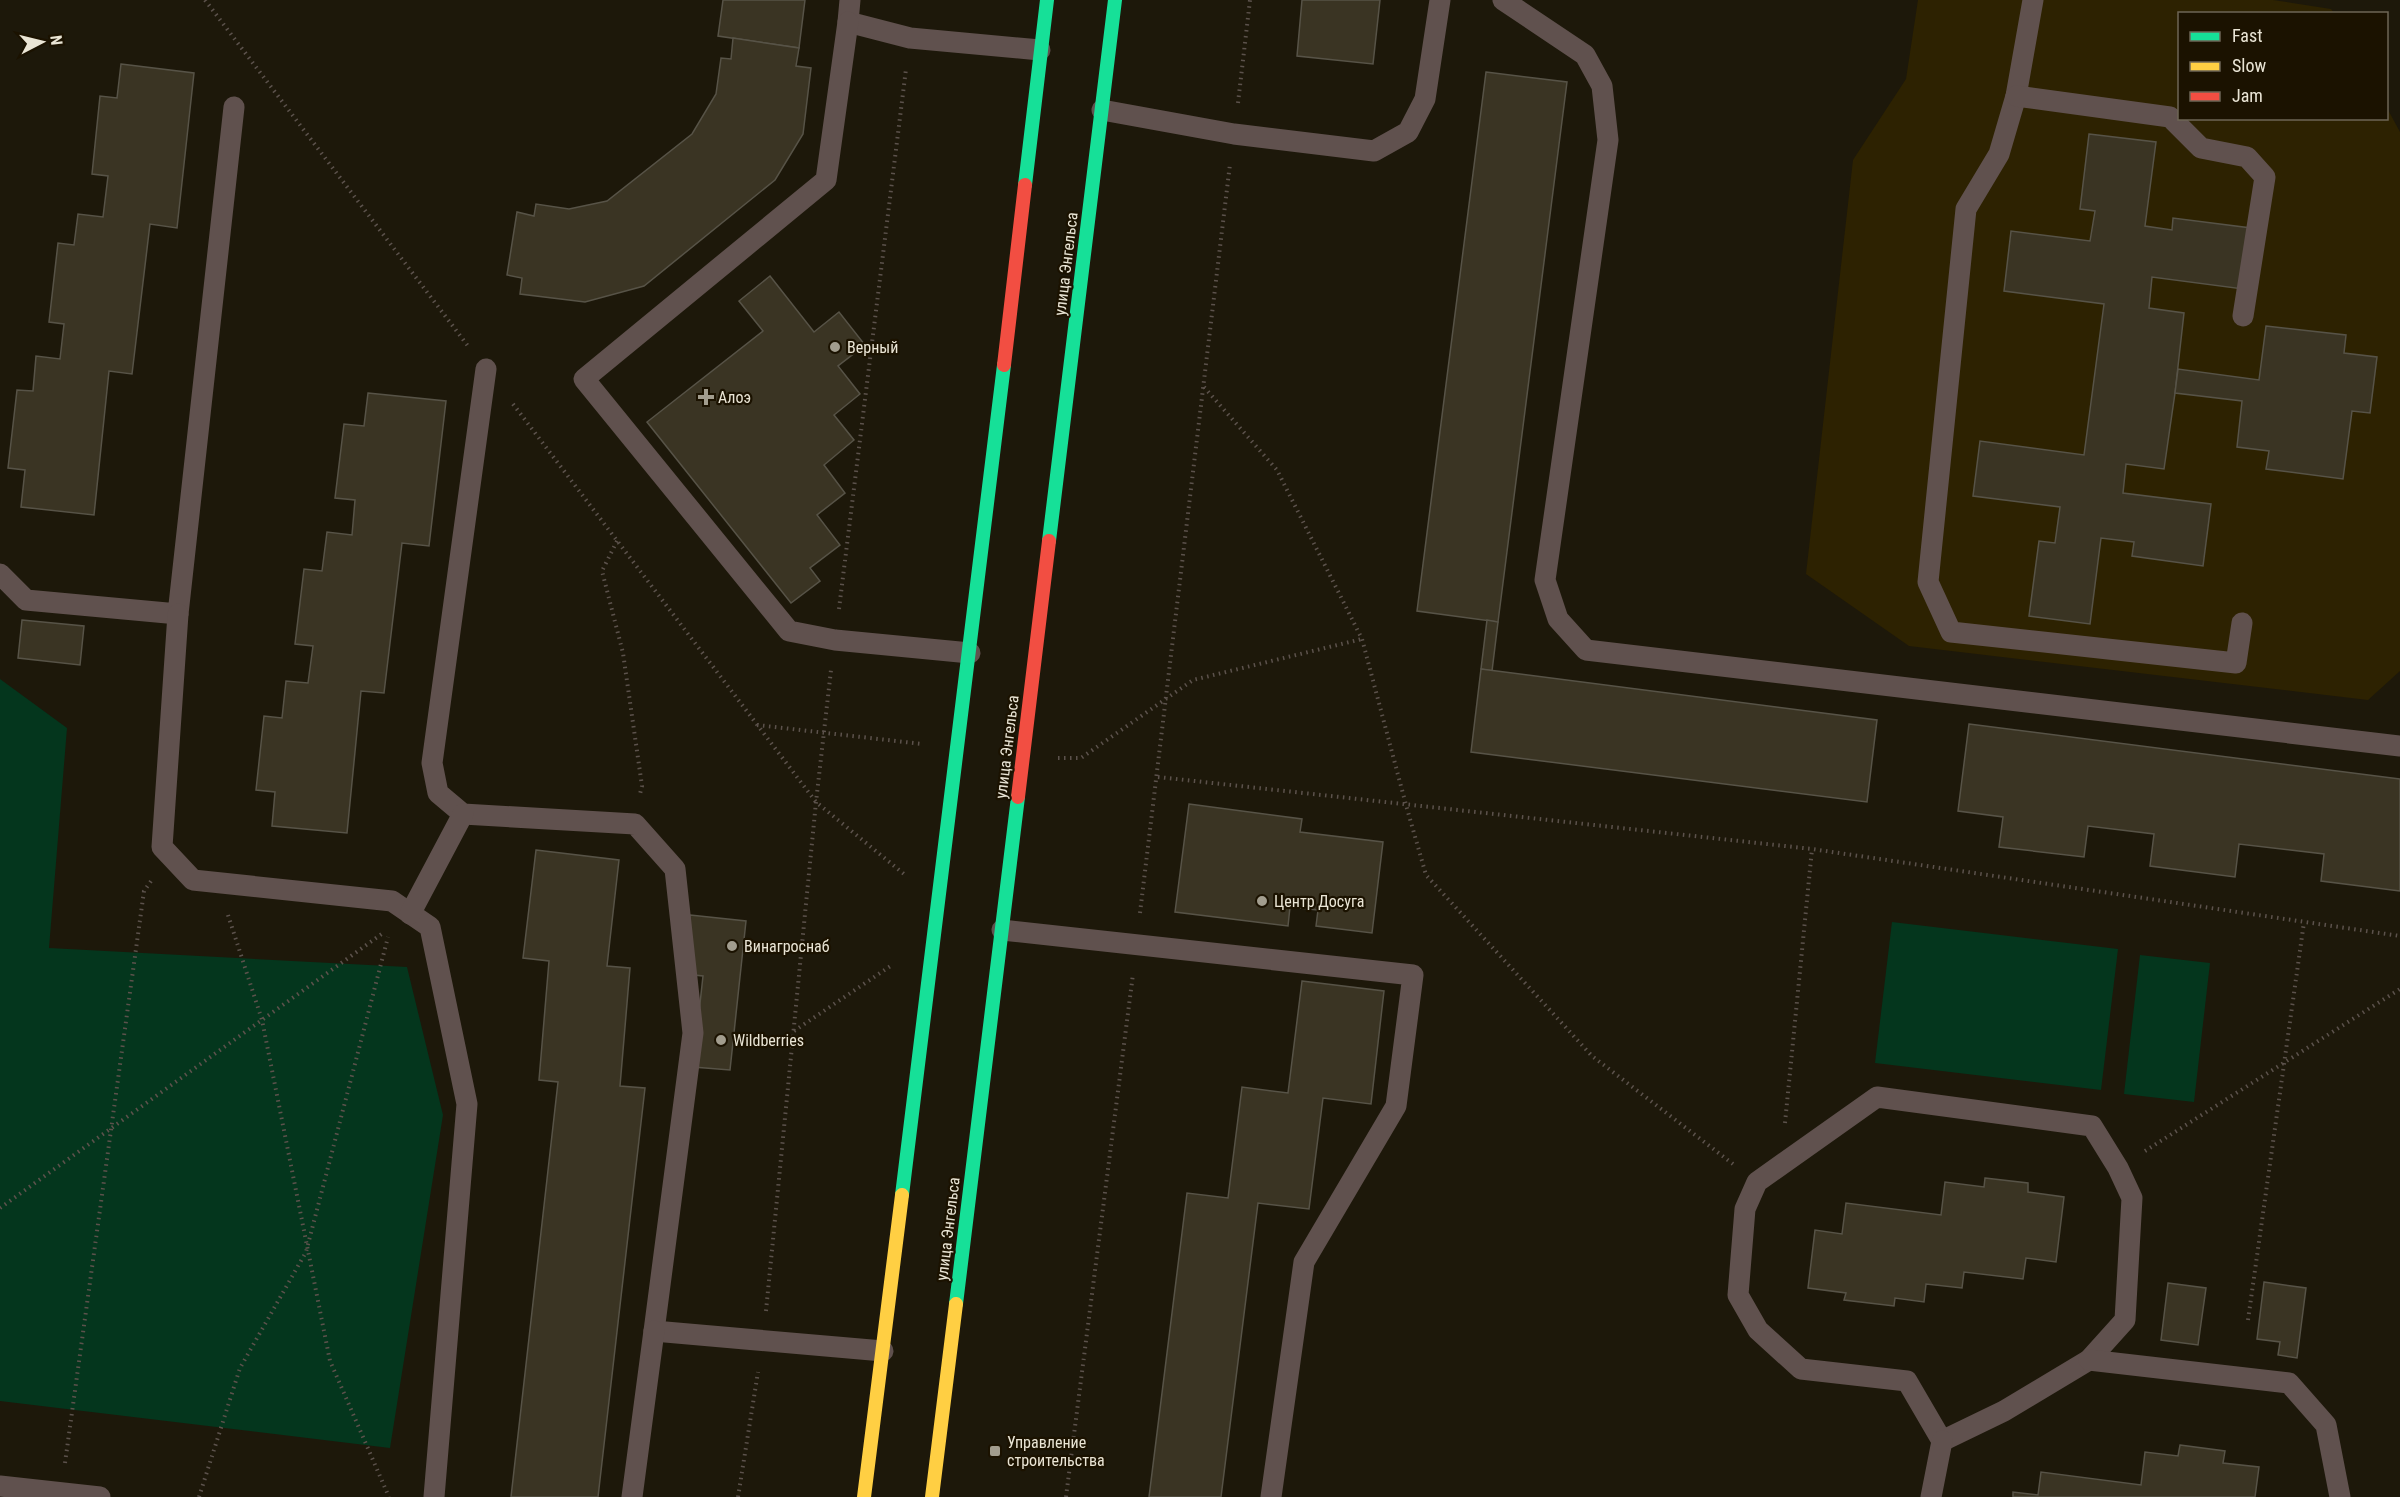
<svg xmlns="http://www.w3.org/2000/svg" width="2400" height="1497" font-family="'Roboto Condensed',sans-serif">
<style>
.built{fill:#2d2201}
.green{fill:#04361d}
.building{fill:#3a3423;stroke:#575347;stroke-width:1.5}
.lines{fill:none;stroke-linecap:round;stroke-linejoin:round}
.path{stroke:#5c524c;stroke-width:4;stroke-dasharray:1.5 4.5;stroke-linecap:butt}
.lane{stroke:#60514e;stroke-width:21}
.fast{stroke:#16e098;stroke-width:14}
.slow{stroke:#ffcf43;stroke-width:14}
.jam{stroke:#f24e42;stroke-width:14}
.poi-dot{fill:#a29d8e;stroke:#1b1200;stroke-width:2}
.labels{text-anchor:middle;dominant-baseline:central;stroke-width:4.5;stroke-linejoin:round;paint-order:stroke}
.street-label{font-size:16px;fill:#eae5d5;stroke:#1b1200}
.poi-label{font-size:16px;fill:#eae5d5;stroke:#1b1200;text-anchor:start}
</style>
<rect width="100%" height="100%" fill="#1d180a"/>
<path class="built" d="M1918,0H2273L2331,9L2334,13L2180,14V118H2386L2387,108L2400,132V671L2368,700L1909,646L1806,574L1853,160L1906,79Z"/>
<g class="green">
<path d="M0,679L67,728L49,948L407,967L443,1115L390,1448L0,1401Z"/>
<path d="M1892,922L2118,949L2101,1090L1875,1063Z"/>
<path d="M2140,955L2210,963L2194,1102L2124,1094Z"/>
</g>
<g class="building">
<path d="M723,0H805L799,48L718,36Z"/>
<path d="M1302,0H1380L1373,64L1297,56Z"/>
<path d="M733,38L799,48L796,66L811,68L803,134L775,180L644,286L585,302L520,294L522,278L507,275L517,212L534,216L536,204L569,209L607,201L692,134L716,94L721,58L731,59Z"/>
<path d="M121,64L194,73L177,228L150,224L132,374L109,371L94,515L21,507L25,470L8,468L17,390L33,391L36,356L60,359L64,324L49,322L58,243L74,245L78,214L103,217L108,176L92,174L100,96L117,98Z"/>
<path d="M1486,72L1567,82L1498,622L1417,611Z"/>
<path d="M2089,134L2156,142L2145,226L2172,230L2173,218L2251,228L2243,289L2152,277L2149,308L2184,313L2175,393L2164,469L2126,464L2123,493L2211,504L2203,566L2132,556L2134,542L2101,538L2090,624L2029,616L2039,541L2055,543L2060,507L1973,496L1980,441L2084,455L2104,304L2004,291L2011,231L2090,241L2095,211L2080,209Z"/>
<path d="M770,276L814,332L839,312L865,345L838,366L860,394L834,415L854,440L824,465L845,493L817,515L840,545L810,568L820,581L791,603L647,422L763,331L739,301Z"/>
<path d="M2266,326L2346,335L2344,353L2377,357L2370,413L2352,411L2343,479L2266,469L2269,451L2237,447L2242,401L2175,393L2178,369L2259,380Z"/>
<path d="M368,393L446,401L429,546L402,543L384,693L361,691L347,833L272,826L275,792L256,790L264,716L282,718L286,681L308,683L313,646L295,644L304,569L322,571L327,532L352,535L355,500L335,498L344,424L364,426Z"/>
<path d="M22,620L84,626L80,665L18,658Z"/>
<path d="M1487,620L1498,622L1492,671L1481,669Z"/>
<path d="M1481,669L1877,720L1867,802L1471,752Z"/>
<path d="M1969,724L2400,779V891L2321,881L2324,854L2239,844L2235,877L2150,866L2154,834L2088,826L2084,857L1999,847L2003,817L1958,811Z"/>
<path d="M1189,804L1302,819L1300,832L1383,842L1372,933L1316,926L1318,910L1290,907L1288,926L1175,912Z"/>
<path d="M536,850L619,860L607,966L630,968L620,1086L645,1088L598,1497H511L558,1082L539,1080L549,961L523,958Z"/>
<path d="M690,915L746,921L730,1070L693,1067L703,976L684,974Z"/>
<path d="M1302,981L1384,991L1371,1104L1323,1098L1309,1209L1258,1203L1221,1497H1149L1187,1193L1228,1198L1242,1087L1288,1093Z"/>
<path d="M1985,1178L2028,1183V1192L2064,1197L2056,1262L2026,1258L2023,1279L1964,1272L1962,1288L1926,1284L1924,1302L1895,1298L1894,1306L1844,1300L1846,1293L1808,1288L1815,1230L1842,1234L1846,1203L1941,1215L1945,1182L1984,1187Z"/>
<path d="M2264,1282L2306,1288L2297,1358L2278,1355L2280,1342L2257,1339Z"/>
<path d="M2168,1283L2206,1288L2198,1345L2161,1340Z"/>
<path d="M2180,1445L2225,1451L2223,1463L2259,1467L2255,1497H2013V1492L2038,1495L2041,1472L2141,1485L2145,1452L2178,1456Z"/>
</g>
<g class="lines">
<g class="path">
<path d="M205,0L468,346"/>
<path d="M1238,103L1250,0"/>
<path d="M1204,387L1277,470L1362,639L1406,805L1426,875L1592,1056L1733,1164"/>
<path d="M513,404L816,802L904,874"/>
<path d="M617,541L602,571L623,653L642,786L640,794"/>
<path d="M839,609L906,69"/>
<path d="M757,725L922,744"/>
<path d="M1058,758H1081L1193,680L1362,639"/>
<path d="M1158,777L1812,849L2400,936"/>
<path d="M1140,913L1230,164"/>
<path d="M228,915L262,1020L330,1361L389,1497"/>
<path d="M794,1031L892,965"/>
<path d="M1785,1123L1812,849"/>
<path d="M2145,1151L2400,989"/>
<path d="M0,1208L383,933"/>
<path d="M766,1311L816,802L831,670"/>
<path d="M2248,1320L2304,922"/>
<path d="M65,1463L144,891L151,881"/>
<path d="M199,1497L240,1368L306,1252L388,937"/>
<path d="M738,1497L758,1372"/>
<path d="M1066,1497L1133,974"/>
</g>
<g class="lane">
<path d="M850,0L848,22L910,38L1040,50"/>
<path d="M1503,0L1585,55L1602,86L1608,140L1545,580L1558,619L1586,650L2400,746"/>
<path d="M2033,0L2016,96L1999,154L1966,209L1928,582L1951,632L2236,663L2242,623"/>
<path d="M848,22L826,180L584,379L789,631L835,640L970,653"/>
<path d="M2016,96L2170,117L2201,148L2247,157L2265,177L2243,316"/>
<path d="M1102,110L1234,134L1374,151L1408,132L1425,99L1440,0"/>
<path d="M486,369L432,763L438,793L463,814L635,824L675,869L693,1033L654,1331L883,1351"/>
<path d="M0,574L26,600L178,614L234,107"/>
<path d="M178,614L162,847L193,880L392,901L430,927L467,1104L434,1497"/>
<path d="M410,914L463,814"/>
<path d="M1002,930L1413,975L1396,1106L1304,1262L1271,1497"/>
<path d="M1877,1097L2092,1126L2118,1168L2132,1198L2125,1320L2089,1360L2004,1411L1942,1441L1907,1381L1801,1369L1758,1330L1738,1295L1745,1209L1757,1182Z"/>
<path d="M2089,1360L2289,1383L2326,1425L2340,1497"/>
<path d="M0,1486L100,1497"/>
<path d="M632,1497L654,1331"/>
<path d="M1931,1497L1942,1441"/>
</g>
<g class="fast">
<path d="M1025,185L1047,0"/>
<path d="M1049,541L1115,0"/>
<path d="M902,1195L1004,365"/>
<path d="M956,1304L1018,797"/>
</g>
<g class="slow">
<path d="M864,1497L902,1195"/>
<path d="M932,1497L956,1304"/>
</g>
<g class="jam">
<path d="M1004,365L1025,185"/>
<path d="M1018,797L1049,541"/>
</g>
</g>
<g class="poi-dot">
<circle cx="835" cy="347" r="6"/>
<path d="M703 388h6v6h6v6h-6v6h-6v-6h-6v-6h6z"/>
<circle cx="1262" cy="901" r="6"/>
<circle cx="732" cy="946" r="6"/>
<circle cx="721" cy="1040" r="6"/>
<rect x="989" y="1445" width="12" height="12" rx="3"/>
</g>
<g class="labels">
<g class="street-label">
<text transform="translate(1066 264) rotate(-83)">улица Энгельса</text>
<text transform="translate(1007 747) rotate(-83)">улица Энгельса</text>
<text transform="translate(948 1229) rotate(-83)">улица Энгельса</text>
</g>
<g class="poi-label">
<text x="847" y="347">Верный</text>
<text x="718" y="397">Алоэ</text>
<text x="1274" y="901">Центр Досуга</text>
<text x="744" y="946">Винагроснаб</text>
<text x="733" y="1040">Wildberries</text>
<text x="1007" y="1442">Управление<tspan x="1007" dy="18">строительства</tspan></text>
</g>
</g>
<rect x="2178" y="12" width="210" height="108" fill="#1b1200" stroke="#6e6655" stroke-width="1.5"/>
<rect x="2190" y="32" width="30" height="9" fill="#16e098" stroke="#6e6655" stroke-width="1.5"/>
<text x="2232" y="42" font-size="18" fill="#eae5d5">Fast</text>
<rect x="2190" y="62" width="30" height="9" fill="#ffcf43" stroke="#6e6655" stroke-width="1.5"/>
<text x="2232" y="72" font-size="18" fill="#eae5d5">Slow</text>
<rect x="2190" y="92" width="30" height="9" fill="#f24e42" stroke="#6e6655" stroke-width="1.5"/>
<text x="2232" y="102" font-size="18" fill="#eae5d5">Jam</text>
<g transform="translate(42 42) rotate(83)" stroke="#1b1200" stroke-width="4.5" paint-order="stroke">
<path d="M0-4.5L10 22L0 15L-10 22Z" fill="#eae5d5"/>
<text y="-9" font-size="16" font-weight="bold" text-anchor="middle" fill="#eae5d5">N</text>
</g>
</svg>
